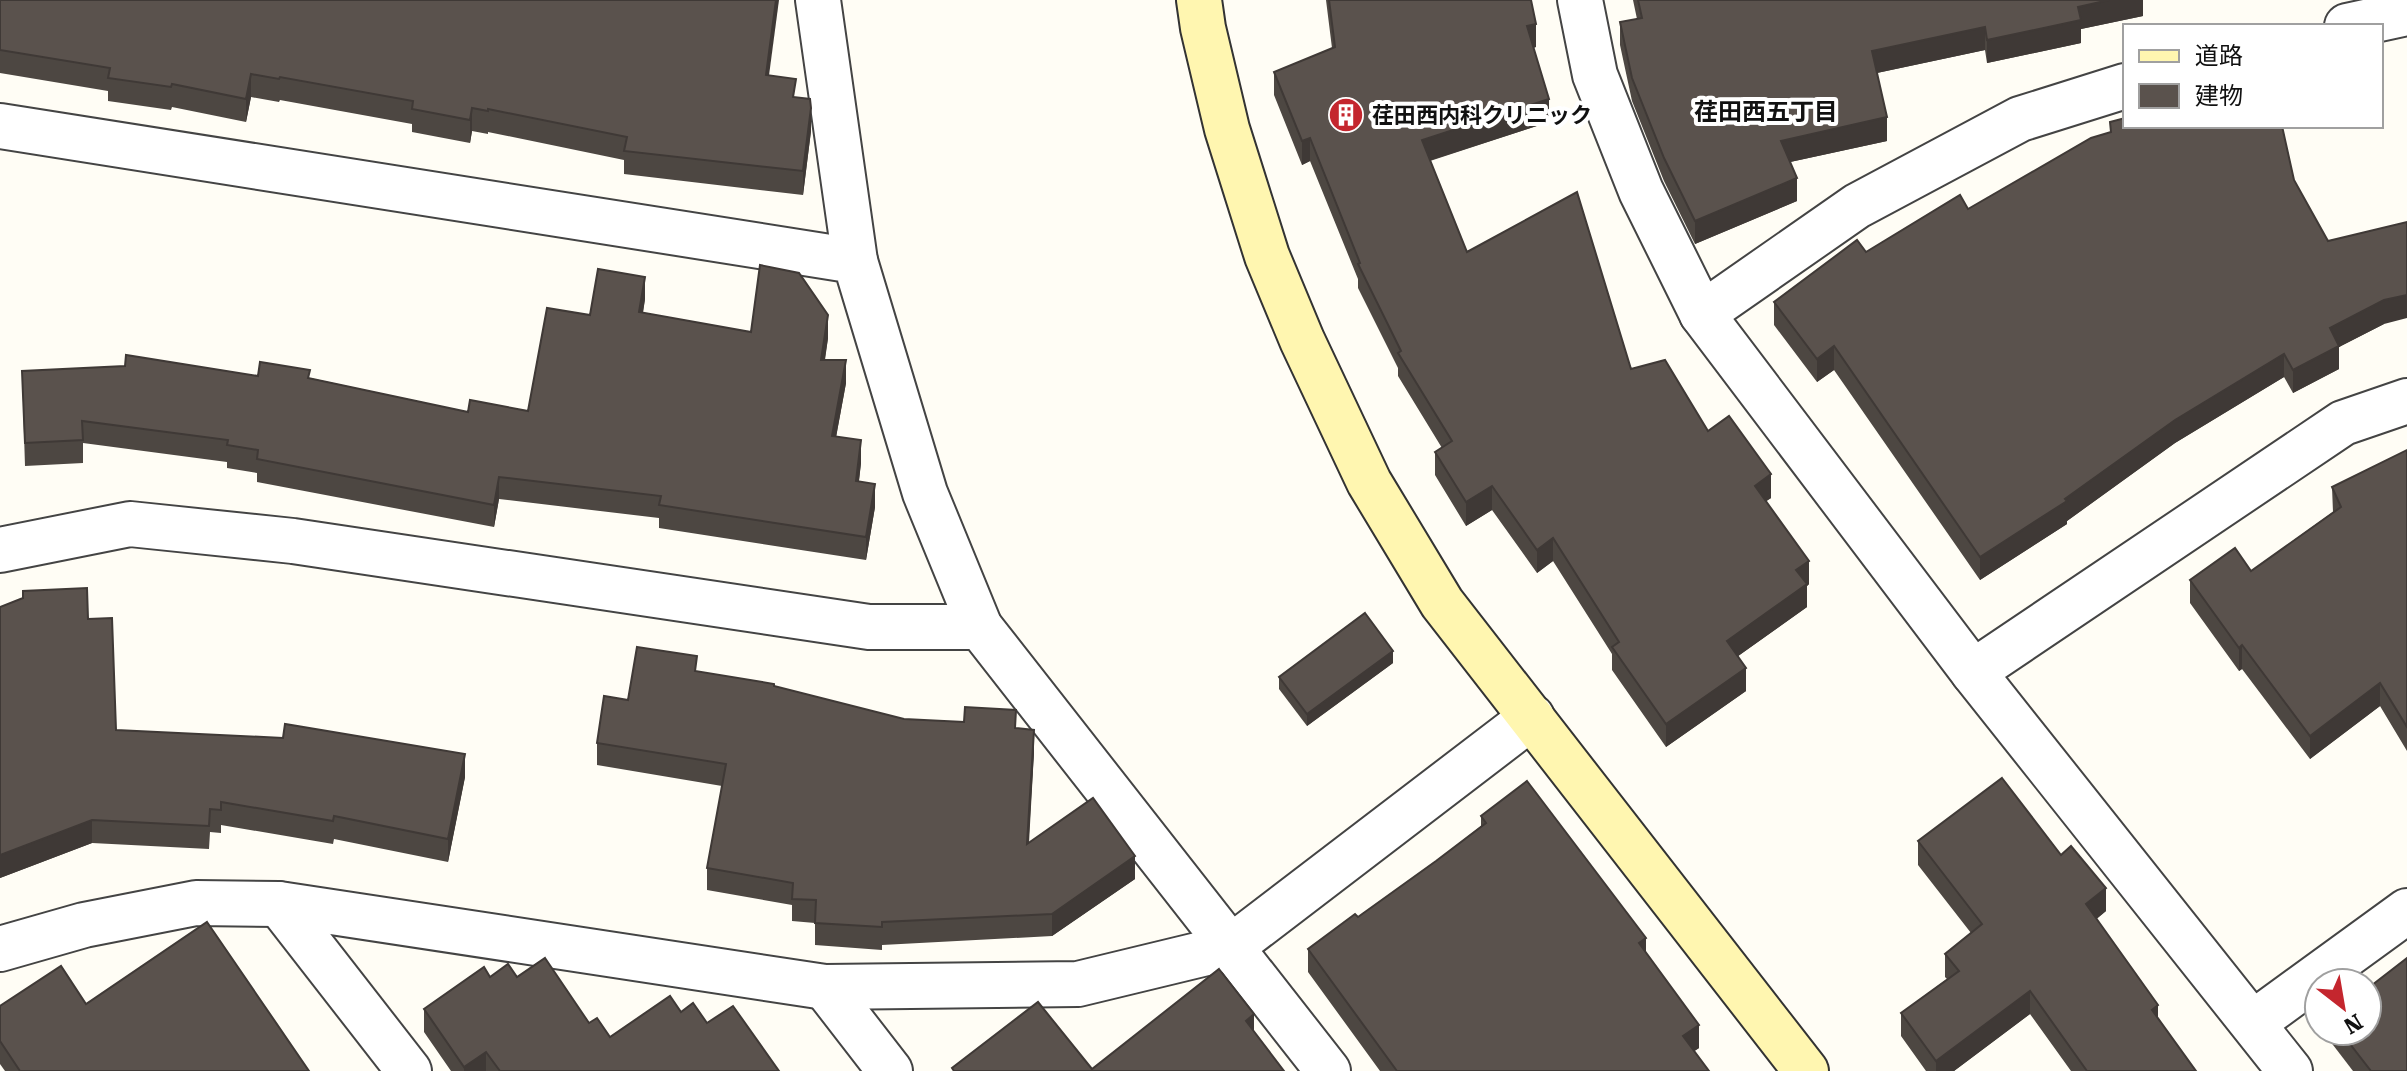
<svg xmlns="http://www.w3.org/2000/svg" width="2407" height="1071" font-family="'Roboto Serif','Noto Sans JP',serif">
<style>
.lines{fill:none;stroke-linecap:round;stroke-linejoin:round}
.street-casing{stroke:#444;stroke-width:48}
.secondary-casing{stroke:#333;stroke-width:48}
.street{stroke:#fff;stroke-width:44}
.secondary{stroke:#fff6b0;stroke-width:44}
.wall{fill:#4d4742}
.shaded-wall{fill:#3f3936}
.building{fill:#5a524d;stroke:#3f3936;stroke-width:2}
.labels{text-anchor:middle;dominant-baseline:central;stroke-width:8;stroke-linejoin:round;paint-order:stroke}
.poi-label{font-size:22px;font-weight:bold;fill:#111;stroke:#fff;text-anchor:start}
.neighbourhood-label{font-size:24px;font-weight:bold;fill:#111;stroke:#fff}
</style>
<rect width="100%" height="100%" fill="#fffdf5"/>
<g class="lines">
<g class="street-casing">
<g id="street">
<path d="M818,0L855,261"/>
<path d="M1580,0L1595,75L1641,191L1702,314L1973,672L2290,1071"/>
<path d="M2347,26L2407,13"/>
<path d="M0,126L855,261L925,493L980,627L1328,1071"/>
<path d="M1702,314L1857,206L2020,119L2125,86"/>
<path d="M0,550L130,524L293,541L869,627H980"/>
<path d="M1973,672L2343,423L2407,401"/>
<path d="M279,904L409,1071"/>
<path d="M0,949L84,925L196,903L279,904L825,987L1078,984L1231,947L1532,717"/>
<path d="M825,987L890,1071"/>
<path d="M2253,1023L2407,911"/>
</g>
</g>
<g class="secondary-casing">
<path id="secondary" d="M1199,0L1203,28L1227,129L1267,256L1302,340L1369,482L1442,603L1806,1071"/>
</g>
<use href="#street" class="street"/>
<use href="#secondary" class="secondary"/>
</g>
<g class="wall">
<path d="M0,0L769,75L796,98L811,131L803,195L624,174V160L488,132V134L472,131L470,143L412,132V124L280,100L279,102L251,97L246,122L172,107L171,110L108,101V91L0,73Z"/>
<path d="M1326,0H1531L1536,47L1533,48L1549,122L1430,161L1467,252L1631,369L1708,431L1771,498L1766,501L1809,584L1807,586V607L1738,656L1746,691L1666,747L1612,670V654L1553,561L1537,573L1492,510L1466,526L1435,475V452L1442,448L1398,376V368L1358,288V279L1310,161L1302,165L1274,95V72L1332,48Z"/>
<path d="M1633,0H2143V16L2081,29V43L1987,63L1985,50L1877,73L1887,141L1790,162L1797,201L1695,244L1664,181L1632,101L1620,45V22L1637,19Z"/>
<path d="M2110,122L2294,180L2328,241L2384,324L2339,347V369L2293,393L2284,377L2175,443L2067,521V524L1980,580L1834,370L1817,382L1774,325V302L1866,252L1968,209L2110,132Z"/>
<path d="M645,299L643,313L751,332L828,338L825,360L846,383L836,437L861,463L859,481L875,507L866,560L659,528V518L499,499L494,527L257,482V473L227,468V462L83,443V463L25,466L22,371L310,378L468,412L528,411L590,315Z"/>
<path d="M2407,450V751L2380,706L2310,759L2242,669L2239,671L2190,603V580L2251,571L2333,512L2332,487Z"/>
<path d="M0,607L88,619L116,730L465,777L448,862L334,839L333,844L221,825V833L210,832L209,849L92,843L0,878Z"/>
<path d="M1393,663L1307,726L1279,689V677Z"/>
<path d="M697,671L774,686L904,719L1016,728L1034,752L1029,843L1135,879L1052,936L882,945V950L815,945V923L792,921V905L707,890V868L722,786L597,765V743L628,700Z"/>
<path d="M1481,816L1646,953L1699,1048L1694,1051L1709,1071H1380L1308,972V949L1358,917L1436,861L1481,826Z"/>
<path d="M1918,841L2106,911L2096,919L2158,1018L2196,1071H2071L2030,1014L1954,1071H1926L1901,1036V1013L1947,979L1945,977V954L1971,933L1918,865Z"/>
<path d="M490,977H517L610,1037L681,1012L707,1023L779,1071H451L424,1032V1009Z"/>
<path d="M86,1004L309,1071H5L0,1064V1006Z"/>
<path d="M2330,1031H2367L2407,1071H2353L2330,1041Z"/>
</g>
<g class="shaded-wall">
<path d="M776,0H779L766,98V75Z"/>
<path d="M2109,0H2143V16L2081,29V43L1987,63V40L2078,7Z"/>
<path d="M1536,24V47L1527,49V26Z"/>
<path d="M1985,27V50L1872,74V51Z"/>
<path d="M251,74V97L246,122V99Z"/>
<path d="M1549,99V122L1422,163V140Z"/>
<path d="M472,108V131L470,143V120Z"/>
<path d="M811,108V131L803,195V171Z"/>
<path d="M1887,117V141L1781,164V141Z"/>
<path d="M1310,138V161L1302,165V141Z"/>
<path d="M1797,178V201L1695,244V221Z"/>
<path d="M645,277V299L639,335V312Z"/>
<path d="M2407,295V318L2384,324L2339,347V369L2293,393V370L2330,328L2384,300Z"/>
<path d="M828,315V338L821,383V360Z"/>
<path d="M1834,346V370L1817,382V359Z"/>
<path d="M2284,354V377L2175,443L2067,521V524L1980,580V557L2065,499L2175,420Z"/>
<path d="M846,360V383L832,459V436Z"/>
<path d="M861,440V463L856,504V481Z"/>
<path d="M1771,474V498L1755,509V486Z"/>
<path d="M499,477V499L494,527V505Z"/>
<path d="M875,484V507L866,560V537Z"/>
<path d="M1492,486V510L1466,526V502Z"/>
<path d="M1553,538V561L1537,573V550Z"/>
<path d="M1809,561V584L1807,586V607L1727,664V641L1796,570Z"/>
<path d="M2242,645V669L2239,671V648Z"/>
<path d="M1393,651V663L1307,726V714Z"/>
<path d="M1746,668V691L1666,747V724Z"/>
<path d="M2380,683V706L2310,759V736Z"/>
<path d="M1034,730V752L1027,867V844Z"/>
<path d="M465,754V777L448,862V839Z"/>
<path d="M92,820V843L0,878V855Z"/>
<path d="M1135,856V879L1052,936V914Z"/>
<path d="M2106,888V911L2086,928V904Z"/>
<path d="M1646,938V961L1639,943Z"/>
<path d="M2030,991V1014L1954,1071H1936V1061Z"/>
<path d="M2158,1005V1029L2152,1010Z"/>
<path d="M1254,1014V1037L1246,1021Z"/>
<path d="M1699,1025V1048L1683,1059V1036Z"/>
<path d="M486,1052V1071H464V1067Z"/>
</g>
<g class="building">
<path d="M0,0H776L766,75L796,79L793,97L810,99L811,108L803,171L624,151L627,137L488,109V111L472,108L470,120L412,109L413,101L280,77L279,79L251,74L246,99L172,84L171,87L108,78L110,68L0,50Z"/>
<path d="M1329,0H1531L1536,24L1527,26L1549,99L1422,140L1467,252L1577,192L1631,369L1665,360L1708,431L1729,416L1771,474L1755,486L1809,561L1796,570L1807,584L1727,641L1746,668L1666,724L1612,647L1619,642L1553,538L1537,550L1492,486L1466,502L1435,452L1452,441L1398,353L1401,351L1358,264L1360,263L1310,138L1302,141L1274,72L1335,47Z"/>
<path d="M1638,0H2109L2078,7L2081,20L1987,40L1985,27L1872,51L1887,117L1781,141L1797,178L1695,221L1664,158L1632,78L1620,22L1642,18Z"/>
<path d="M2125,118V126H2282L2294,180L2328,241L2407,222V295L2384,300L2330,328L2339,346L2293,370L2284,354L2175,420L2065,499L2067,501L1980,557L1834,346L1817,359L1774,302L1857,240L1866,252L1960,195L1968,209L2091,138L2111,132L2110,122Z"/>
<path d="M760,265L799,273L828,315L821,360H846L832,436L861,440L856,481L875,484L866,537L659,505L661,496L499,477L494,505L257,459L258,450L227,445L228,440L82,421L83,440L25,443L22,371L125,366L126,355L258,376L260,362L310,370L308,378L468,412L470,400L528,411L547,308L590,315L598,269L645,277L639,312L751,332Z"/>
<path d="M2407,450V727L2380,683L2310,736L2242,645L2239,648L2190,580L2235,548L2251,571L2341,507L2332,487Z"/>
<path d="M87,588L88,619L112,618L116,730L283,738L285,724L465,754L448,839L334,816L333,821L221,802V810L210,809L209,826L92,820L0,855V607L23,598V591Z"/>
<path d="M1365,613L1393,651L1307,714L1279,677Z"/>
<path d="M637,647L697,656L695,671L774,684V686L904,719L964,722L965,707L1016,710L1015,728L1034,730L1027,844L1093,798L1135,856L1052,914L882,922V927L815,923L816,900L792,899L793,883L707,868L726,764L597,743L604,696L628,700Z"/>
<path d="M2002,778L2061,855L2071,846L2106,888L2086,904L2158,1005L2152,1010L2196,1071H2087L2030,991L1936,1061L1901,1013L1959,971L1945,954L1982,924L1918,841Z"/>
<path d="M1527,781L1646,938L1639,943L1699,1025L1683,1036L1709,1071H1397L1308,949L1355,914L1358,917L1436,861L1486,823L1481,816Z"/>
<path d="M207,922L309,1071H20L0,1041V1006L61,966L86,1004Z"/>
<path d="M545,958L589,1023L597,1018L610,1037L670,996L681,1012L693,1003L707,1023L733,1006L779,1071H500L486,1052L464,1067L424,1009L484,967L490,977L508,964L517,977Z"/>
<path d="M2407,958V1071H2371L2340,1031H2367V989Z"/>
<path d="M1219,969L1254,1014L1246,1021L1284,1071H954L952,1068L1038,1002L1092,1069Z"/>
</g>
<defs>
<g id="building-disc" transform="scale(1.8)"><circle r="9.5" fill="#c4262e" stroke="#fff"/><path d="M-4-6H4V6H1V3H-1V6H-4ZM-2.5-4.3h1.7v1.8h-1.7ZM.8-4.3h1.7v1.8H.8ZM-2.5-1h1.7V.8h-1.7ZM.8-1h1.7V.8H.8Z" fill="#fff"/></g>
</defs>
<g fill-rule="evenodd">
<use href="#building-disc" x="1346" y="115"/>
</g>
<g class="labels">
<g class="poi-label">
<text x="1372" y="115">荏田西内科クリニック</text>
</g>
<g class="neighbourhood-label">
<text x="1766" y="112">荏田西五丁目</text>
</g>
</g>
<rect x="2123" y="24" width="260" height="104" fill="#ffffff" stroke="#a0a0a0" stroke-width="2"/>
<rect x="2139" y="50" width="40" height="12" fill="#fff6b0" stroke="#a0a0a0" stroke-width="2"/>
<text x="2195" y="64" font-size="24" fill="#111111">道路</text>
<rect x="2139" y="84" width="40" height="24" fill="#5a524d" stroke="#a0a0a0" stroke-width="2"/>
<text x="2195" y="104" font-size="24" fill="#111111">建物</text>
<g transform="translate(2343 1007) rotate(149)"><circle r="38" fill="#ffffff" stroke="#a0a0a0" stroke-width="2"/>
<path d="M0-6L14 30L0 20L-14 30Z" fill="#c4262e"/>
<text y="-12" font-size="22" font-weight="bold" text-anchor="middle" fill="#111111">N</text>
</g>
</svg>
